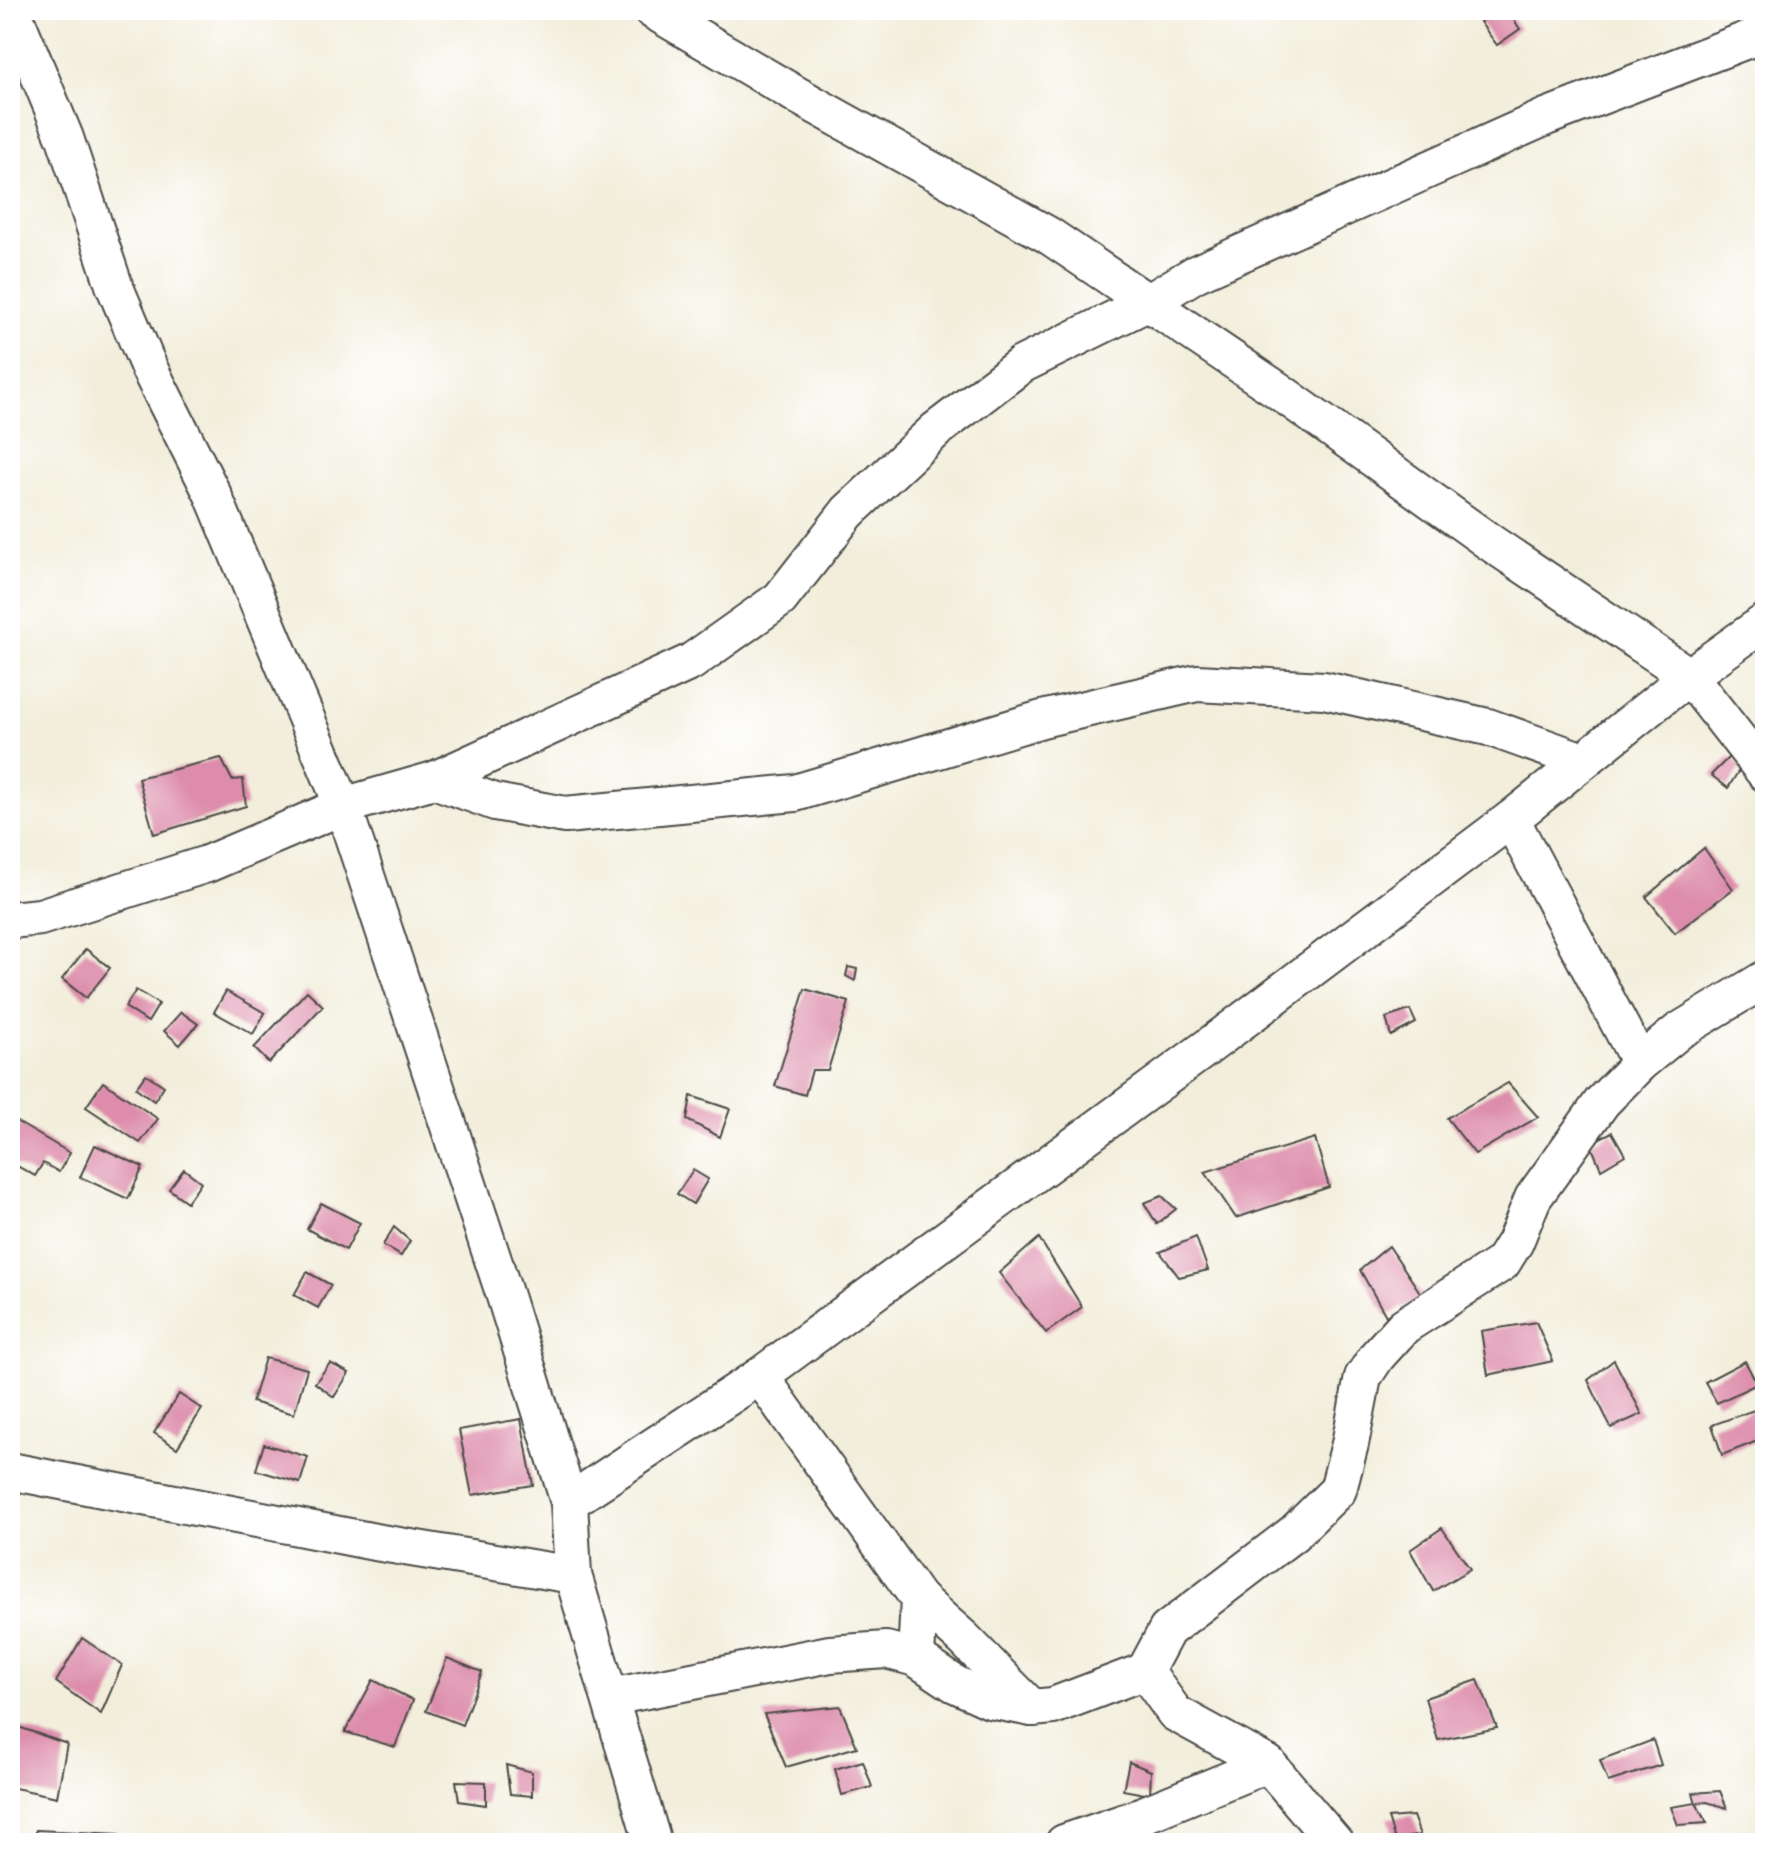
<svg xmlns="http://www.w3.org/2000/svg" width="1775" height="1853" font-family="'IM FELL Double Pica',serif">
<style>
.building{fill:#dd8dab}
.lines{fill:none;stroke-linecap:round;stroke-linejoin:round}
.minor-casing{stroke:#494845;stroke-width:40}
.minor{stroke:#fff;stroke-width:36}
</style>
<rect width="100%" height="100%" fill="#fff"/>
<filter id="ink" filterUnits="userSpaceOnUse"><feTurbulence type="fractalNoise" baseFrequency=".0125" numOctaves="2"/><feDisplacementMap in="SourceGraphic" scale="16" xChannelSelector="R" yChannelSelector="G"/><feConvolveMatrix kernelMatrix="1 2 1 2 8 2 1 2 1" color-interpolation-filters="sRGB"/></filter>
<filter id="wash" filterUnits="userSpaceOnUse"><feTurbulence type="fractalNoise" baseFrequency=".006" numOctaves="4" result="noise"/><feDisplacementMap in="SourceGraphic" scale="32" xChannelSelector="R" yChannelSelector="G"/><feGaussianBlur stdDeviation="1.8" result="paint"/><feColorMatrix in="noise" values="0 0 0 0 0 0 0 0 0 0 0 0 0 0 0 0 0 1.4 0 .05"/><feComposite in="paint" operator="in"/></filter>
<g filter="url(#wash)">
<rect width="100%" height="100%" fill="#f2eedb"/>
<g id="blocks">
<g class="building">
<path d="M1497,10H1507L1520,29L1497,45L1480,22Z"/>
<path d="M1730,756L1741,767L1728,788L1711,775Z"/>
<path d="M221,758L232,780L243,779L246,806L154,834L138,778Z"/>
<path d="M1704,848L1733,889L1675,933L1646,897Z"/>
<path d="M1765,864V888H1764L1757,866Z"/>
<path d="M86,949L110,968L86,998L62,979Z"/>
<path d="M848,967L857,969L855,981L846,976Z"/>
<path d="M805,989L849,1002L828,1070H812L805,1095L775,1086Z"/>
<path d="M136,990L159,1004L148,1022L125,1007Z"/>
<path d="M226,991L265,1013L253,1034L214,1012Z"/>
<path d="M307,991L323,1006L269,1063L254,1048Z"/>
<path d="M1410,1010L1416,1023L1391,1036L1386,1018Z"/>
<path d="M181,1012L198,1024L180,1045L164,1031Z"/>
<path d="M146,1074L164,1086L154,1101L136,1088Z"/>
<path d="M103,1082L158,1119L140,1143L86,1107Z"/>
<path d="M1508,1083L1538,1117L1475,1154L1447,1118Z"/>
<path d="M691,1096L730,1109L720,1137L687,1120Z"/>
<path d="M12,1119L70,1153L59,1172L43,1163L35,1176L15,1165L14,1150L10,1148Z"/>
<path d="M1612,1132L1625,1155L1601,1169L1590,1143Z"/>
<path d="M1315,1138L1329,1187L1236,1218L1205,1172Z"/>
<path d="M95,1145L143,1167L128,1199L80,1177Z"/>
<path d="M184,1169L201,1182L187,1202L169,1189Z"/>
<path d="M693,1170L708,1179L693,1204L677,1194Z"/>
<path d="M1162,1196L1176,1209L1157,1224L1144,1203Z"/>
<path d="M321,1203L360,1223L346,1250L307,1229Z"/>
<path d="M394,1227L410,1241L401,1256L383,1245Z"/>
<path d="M1196,1237L1208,1270L1179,1277L1160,1252Z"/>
<path d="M1039,1238L1082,1307L1046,1333L999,1273Z"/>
<path d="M1389,1246L1423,1297L1386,1316L1360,1270Z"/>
<path d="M307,1272L331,1285L318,1308L294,1295Z"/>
<path d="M1536,1322L1553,1361L1488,1375L1481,1331Z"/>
<path d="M265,1358L307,1369L294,1414L252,1402Z"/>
<path d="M1614,1360L1642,1414L1611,1428L1588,1380Z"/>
<path d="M1745,1361L1757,1384L1717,1403L1705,1382Z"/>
<path d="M330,1363L349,1373L334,1397L315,1383Z"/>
<path d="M179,1394L202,1409L177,1448L154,1433Z"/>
<path d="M1757,1409L1765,1423V1438L1722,1455L1712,1425Z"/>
<path d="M521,1419L533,1485L472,1495L459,1430Z"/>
<path d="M264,1444L308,1457L300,1483L256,1470Z"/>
<path d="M1442,1528L1470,1569L1433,1591L1410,1550Z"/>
<path d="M82,1638L122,1665L101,1714L56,1682Z"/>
<path d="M447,1658L482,1672L462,1725L426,1711Z"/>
<path d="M373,1680L413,1700L395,1747L345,1732Z"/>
<path d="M1478,1680L1497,1728L1438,1740L1425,1698Z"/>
<path d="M840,1706L857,1747L786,1767L764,1714Z"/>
<path d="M10,1724L67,1744L57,1797L10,1787Z"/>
<path d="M1653,1740L1661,1765L1608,1782L1600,1760Z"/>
<path d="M863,1761L872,1787L842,1795L835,1769Z"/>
<path d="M1129,1762L1151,1771L1150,1795L1123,1790Z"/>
<path d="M506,1765L532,1772V1796L510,1794Z"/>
<path d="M456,1781L486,1782V1805L459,1801Z"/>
<path d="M1720,1791L1727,1808L1707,1802L1696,1803L1693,1793Z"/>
<path d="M1696,1803L1707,1823L1678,1825L1671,1807Z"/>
<path d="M1413,1816L1420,1835L1395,1840L1388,1818Z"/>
<path d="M36,1830L119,1834L116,1843H34Z"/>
</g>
</g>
</g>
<g filter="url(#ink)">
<use href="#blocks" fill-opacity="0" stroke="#494845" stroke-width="2"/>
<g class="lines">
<g class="minor-casing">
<g id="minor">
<path d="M12,10L65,138L114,285L149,368L213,495L343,806L504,1293L569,1502L573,1575L653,1843"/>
<path d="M652,10L795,94L1048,235L1276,389L1491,543L1689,676L1765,773"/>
<path d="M434,780L495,802L565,815L795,793L1042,719L1197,683L1324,690L1488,727L1583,761"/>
<path d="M1511,819L1640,1063"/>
<path d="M10,920L40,917L207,864L343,806L434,780L691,662L780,599L848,512L936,430L1021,365L1149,302L1195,274L1546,117L1765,33"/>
<path d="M760,1376L919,1599L916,1658"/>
<path d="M10,1471L375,1542L573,1575"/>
<path d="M569,1502L760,1376L1205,1049L1511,819L1689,676L1765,622"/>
<path d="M919,1599L964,1639L1032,1708"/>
<path d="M1145,1671L1167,1630L1294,1533L1338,1490L1350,1444L1363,1377L1377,1356L1404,1326L1502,1263L1515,1242L1533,1198L1602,1102L1640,1063L1679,1031L1765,979"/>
<path d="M611,1697L830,1654L886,1650L916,1658L955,1684L990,1700L1032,1708L1053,1706L1145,1671L1175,1713L1268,1764L1335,1843"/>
<path d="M1064,1843L1131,1820L1268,1764"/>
</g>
</g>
<use href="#minor" class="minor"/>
</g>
</g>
<rect width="1775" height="1853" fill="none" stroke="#fff" stroke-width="40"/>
</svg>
